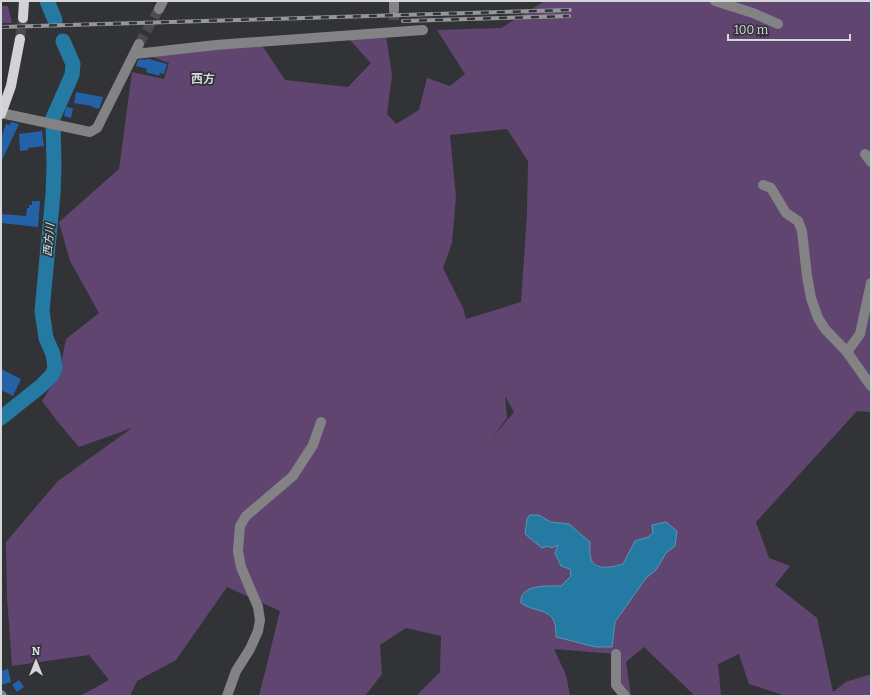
<svg xmlns="http://www.w3.org/2000/svg" width="872" height="697" font-family="Bitter,'Noto Sans JP',serif">
<style>
.green{fill:#614571;fill-rule:evenodd}
.water{fill:#247aa2;stroke:#5996b2}
.lines{fill:none;stroke-linecap:round;stroke-linejoin:round}
.river{stroke:#247aa2;stroke-width:15}
.building{fill:#2362a6}
.minor-tunnel{stroke:#4b4c4f;stroke-width:10;stroke-dasharray:10 5;stroke-linecap:butt}
.major-tunnel{stroke:#4b4c4f;stroke-width:10;stroke-dasharray:10 5;stroke-linecap:butt}
.minor{stroke:#838385;stroke-width:10}
.major{stroke:#d3d3d7;stroke-width:10}
.rail-casing{stroke:#969799;stroke-width:4}
.rail{stroke:#323337;stroke-width:2.5;stroke-dasharray:8;stroke-linecap:butt}
.labels{text-anchor:middle;dominant-baseline:central;stroke-width:3.5;stroke-linejoin:round;paint-order:stroke}
.water-label{font-size:11px;font-style:italic;fill:#c8e0ee;stroke:#323337}
.quarter-label{font-size:12px;font-weight:bold;fill:#d6d7d9;stroke:#323337}
</style>
<rect width="100%" height="100%" fill="#323337"/>
<g class="green">
<path d="M545,1H871V412L857,411L756,522L769,558L790,566L775,585L817,618L833,692L846,682L871,674V696H828L829,695L827,696H786L749,684L739,654L718,664L721,696H695L644,647L626,662L631,696H623L617,687L616,654L554,649L566,675L570,696H419L418,694L440,672L441,636L406,628L380,645L382,674L365,696H259L280,611L227,587L176,660L137,681L130,696H80L109,680L89,655L12,666L7,597L6,542L58,481L132,428L79,447L58,422L42,401L59,374L66,339L99,313L70,261L59,222L119,169L132,72L164,79L169,63L141,53L261,44L285,80L348,87L371,63L349,39L386,36L392,75L387,114L396,124L419,110L427,78L450,86L465,74L437,30L501,28ZM507,129L528,161L527,214L521,302L466,319L463,308L443,268L452,243L456,197L450,135ZM505,396L514,412L492,438L507,418Z"/>
<path d="M1,6H8L12,23H1Z"/>
</g>
<path class="water" d="M530,515H539L551,522L569,524L590,542C590,547 589,554 591,559C595,571 613,567 623,564L635,541L648,537L653,533L652,525L666,522L677,531L675,546L666,553L656,570L646,578L615,622L612,647H596L556,637C556,632 556,625 554,621C550,609 531,611 521,603C519,584 548,586 561,586L571,576L570,569L561,566L555,553L558,545L552,548L548,546L542,548L525,534L527,519Z"/>
<g class="lines">
<g class="river">
<path d="M47,1L55,20"/>
<path d="M1,418L41,386L52,375L55,368L53,354L46,338L42,311L53,194L54,167L53,118L72,75L73,64L63,41"/>
</g>
</g>
<g class="building">
<path d="M149,59L167,64L164,74L160,73L159,76L146,72L147,69L136,66L138,60Z"/>
<path d="M76,92L103,97L99,109L92,107V106L74,103Z"/>
<path d="M66,107L73,108L71,118L64,116Z"/>
<path d="M11,122L19,124L1,162V138L6,124L10,125Z"/>
<path d="M42,131L44,146L28,148V150L20,151L19,134Z"/>
<path d="M32,201H40L38,227L1,223V214L26,216L27,208H29V205H32Z"/>
<path d="M1,369L21,379L13,396L1,390Z"/>
<path d="M8,669L11,682L1,685V671Z"/>
<path d="M19,680L24,687L17,692L12,685Z"/>
</g>
<g class="lines">
<g class="minor-tunnel">
<path d="M394,10V23"/>
<path d="M139,44L159,9"/>
</g>
<path class="major-tunnel" d="M20,39L23,18"/>
<g class="minor">
<path d="M394,1V10"/>
<path d="M715,1L753,13L778,24"/>
<path d="M159,9L163,1"/>
<path d="M135,54L216,45L423,30"/>
<path d="M1,113L90,132L97,128L139,44"/>
<path d="M865,154L871,162"/>
<path d="M763,185L771,188L786,213L798,221L802,231L807,276L811,298L818,318L825,329L847,352L871,386"/>
<path d="M847,352L860,334L871,283"/>
<path d="M616,654V685L625,696"/>
<path d="M1,695L2,696"/>
<path d="M227,696L236,671L250,649L258,631L260,620L258,607L241,567L238,551L240,526L246,516L293,476L313,445L321,422"/>
</g>
<g class="major">
<path d="M23,18L24,1"/>
<path d="M1,114L11,86L20,39"/>
</g>
<g class="rail-casing">
<g id="rail">
<path d="M403,21L569,16"/>
<path d="M1,27L570,10"/>
</g>
</g>
<use href="#rail" class="rail"/>
</g>
<g class="labels">
<g class="water-label">
<text transform="translate(49 240) rotate(-85)">西方川</text>
</g>
<g class="quarter-label">
<text x="203" y="79">西方</text>
</g>
</g>
<rect width="872" height="697" fill="none" stroke="#d6d7d9" stroke-width="4"/>
<g transform="translate(36 661)" stroke="#323337" stroke-width="3" paint-order="stroke">
<path d="M0-3L7 15L0 10L-7 15Z" fill="#d6d7d9"/>
<text y="-6" font-size="11" font-weight="bold" text-anchor="middle" fill="#d6d7d9">N</text>
</g>
<path d="M728 34v6h122v-6" fill="none" stroke="#d6d7d9" stroke-width="2"/>
<text x="734" y="34" font-size="12" fill="#d6d7d9" stroke="#323337" stroke-width="3" paint-order="stroke">100 m</text>
</svg>
